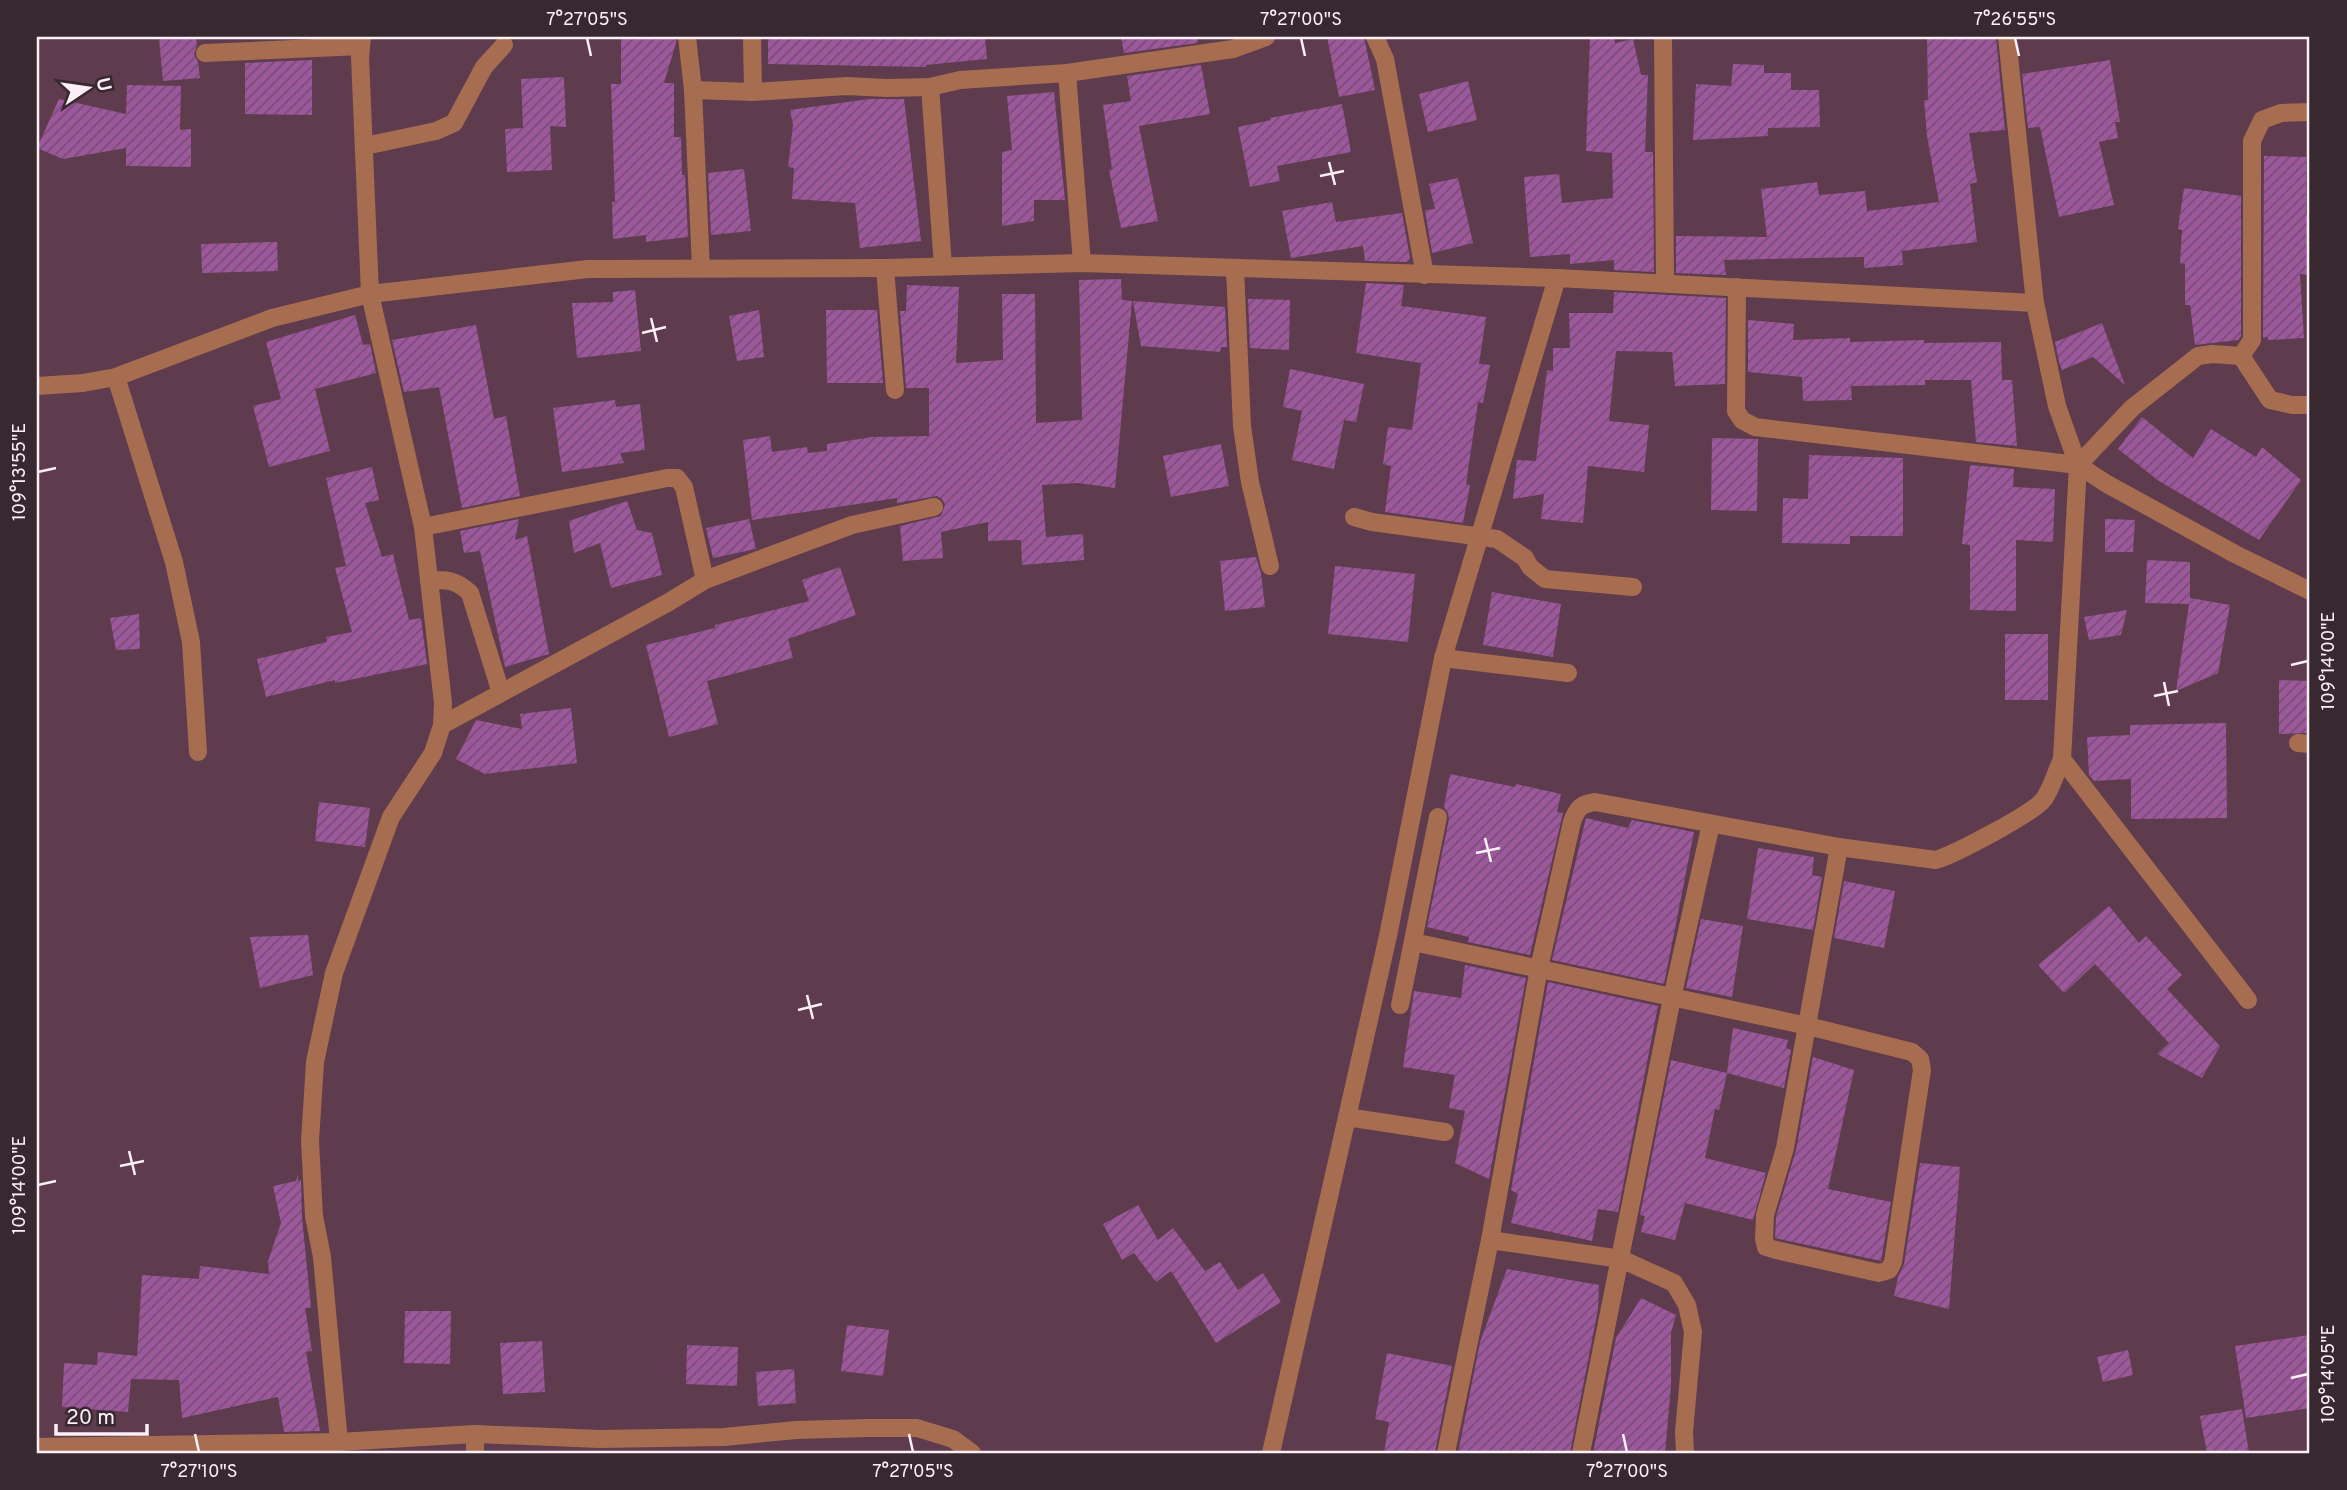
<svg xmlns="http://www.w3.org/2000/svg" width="2347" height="1490" font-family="Overpass,sans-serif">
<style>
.building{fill:url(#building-hatch)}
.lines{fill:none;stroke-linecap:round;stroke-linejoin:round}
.minor{stroke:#a76d50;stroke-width:18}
.ticks{fill:none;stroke:#fceff5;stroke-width:2.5}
.neatline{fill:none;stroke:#fceff5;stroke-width:2.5}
.ticks-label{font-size:18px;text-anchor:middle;fill:#fceff5}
</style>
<defs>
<pattern id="building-hatch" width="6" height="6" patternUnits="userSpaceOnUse" patternTransform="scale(1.75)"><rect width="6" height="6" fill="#9d579c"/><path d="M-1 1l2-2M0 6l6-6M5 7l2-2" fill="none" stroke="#745073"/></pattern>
</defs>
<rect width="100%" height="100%" fill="#5e3b4d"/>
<g class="building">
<path d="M196,37L197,45L194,54L198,62L200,78L163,81L159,39Z"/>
<path d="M621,37H676V43L664,83H674V137H681L682,175H685L688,237L646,242V235L613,239L612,202H615L611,84H621Z"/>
<path d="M768,37H985L987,59L926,65V67L768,64Z"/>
<path d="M1121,37H1197L1198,43L1124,53Z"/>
<path d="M1327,37H1364L1375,90L1339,97Z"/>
<path d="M1590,37H1614L1615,43L1633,39L1641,75H1648L1645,152H1653L1654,272L1614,270V260L1570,264V254L1530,257L1524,177L1559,174L1562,203L1613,198L1612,153L1586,151Z"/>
<path d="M1927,37H1996L2005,130L1969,133L1977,182L1970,184L1977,242L1902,251L1903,265L1864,268V257L1724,260L1726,275L1676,273V236L1767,237L1761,189L1817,182L1819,195L1865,191L1867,211L1939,202L1927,136L1924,100H1928Z"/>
<path d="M312,60V115L245,114V63Z"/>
<path d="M2110,60L2120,122H2115L2118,138L2099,142L2114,205L2059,217L2040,127L2028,128L2022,74Z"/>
<path d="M1733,64L1764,65V73H1791V90H1819L1820,127L1768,128V136L1693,140L1696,84L1731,86Z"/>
<path d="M1201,65L1210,114L1139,126L1158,221L1121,228L1109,170L1112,169L1103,105L1131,101L1127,76Z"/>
<path d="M564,77L566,127L550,126L552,170L507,172L505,129L523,128L521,79Z"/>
<path d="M1468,81L1477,120L1428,132L1419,94Z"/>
<path d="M127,85L181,86L180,130L191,129V167L126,166V148L63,159L37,148L59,99L126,114Z"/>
<path d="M1054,92L1065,200H1034V221L1002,226V152L1012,150L1007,96Z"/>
<path d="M869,99H904L921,241L860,248L855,203L792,199L794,168L788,167L793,125L790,110Z"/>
<path d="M1342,104L1351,152L1277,166L1280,181L1250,187L1238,127L1271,120L1270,118Z"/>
<path d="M2264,156L2306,157V215H2310V275L2300,274L2304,338L2268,340V337L2263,338Z"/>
<path d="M744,169L751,231L711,235L708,173Z"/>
<path d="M1458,178L1473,243L1432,253L1425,210L1435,209L1429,184Z"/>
<path d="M2184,188L2241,196V336L2238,340L2195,345L2190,305H2185V264L2180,263L2182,230L2178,229Z"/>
<path d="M1332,202L1336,222L1402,213L1410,258L1407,262L1365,261L1363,246L1291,258L1282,211Z"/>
<path d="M277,242L278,271L202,273L201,244Z"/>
<path d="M1121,279L1122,300L1132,301L1115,488L1078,483L1042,485L1046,537L1083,534L1084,560L1022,565L1021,540L988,541V522L941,532L943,558L903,561L900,526L941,516L945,505L942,499L937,496L897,503V498L752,520L743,440L770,436L772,452L807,447L808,453L827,451V444L872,437L929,436V388H906L900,311H906L907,285L959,287L956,363L1003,360L1002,294H1035L1036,423L1082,420L1079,280Z"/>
<path d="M1366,283L1404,285L1401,306L1486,317L1479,364L1490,365L1483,403L1478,402L1466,484L1470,485L1463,523L1385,512L1391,466L1383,464L1388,427L1412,430L1421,363L1356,353Z"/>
<path d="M635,290L641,351L577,358L572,303L613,302V292Z"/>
<path d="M1614,292L1726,298L1725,384L1675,386L1672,352L1616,351L1609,421L1649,425L1644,472L1588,466L1583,523L1541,519L1544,494L1513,499L1517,460L1536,461L1547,370L1553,371V348H1570L1569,313H1613Z"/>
<path d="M1248,299L1290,300L1289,350L1250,348Z"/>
<path d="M1133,301L1225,307L1227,347H1221L1220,352L1141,346Z"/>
<path d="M759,310L764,357L737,361L729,316Z"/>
<path d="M826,310H877L883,383H827Z"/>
<path d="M355,315L363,345L370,344L376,373L315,389L330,451L269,467L253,406L281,399L266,342Z"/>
<path d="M1748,320L1794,324L1793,340L1850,338V342L1924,340V343L2001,342L2002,380H2012L2017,446L1976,442L1971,380H1925V385L1851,386L1852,400L1803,401L1802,377L1748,372Z"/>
<path d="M2102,323L2125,385L2093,357L2062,370L2059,362L2055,342Z"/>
<path d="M476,325L494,419L506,416L520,496L462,508L439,387L404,392L392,340Z"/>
<path d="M1290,369L1364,384L1356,422L1344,420L1334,469L1292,460L1302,411L1283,407Z"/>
<path d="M615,400L616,407L640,404L645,450L620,453L624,463L562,472L553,408Z"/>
<path d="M2142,417L2193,458L2211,429L2256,457L2262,447L2301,480L2259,540L2159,481L2118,449Z"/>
<path d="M1712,438L1758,439L1757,511L1711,510Z"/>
<path d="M1221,444L1229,486L1171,497L1163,456Z"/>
<path d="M1809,455L1903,458V536H1850V544L1782,543L1783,498L1808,499Z"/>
<path d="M1970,465L2014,469L2013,487L2055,489L2053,542L2016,540V611L1970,610V545L1962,544Z"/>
<path d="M372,467L379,500L365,503L382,557L393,554L409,620L421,618L427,664L335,683V680L266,697L257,659L327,642L326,637L352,632L335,568L346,566L326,478Z"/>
<path d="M627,501L637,530L652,533L662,575L611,588L600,543L574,553L569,521Z"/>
<path d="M519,519L515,540L527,536L549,654L505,667L480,551L464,553L460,531Z"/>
<path d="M749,519L756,549L713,558L706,528Z"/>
<path d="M2105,519L2135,520L2133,552H2105Z"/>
<path d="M1256,557L1261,573L1265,607L1225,611L1220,561Z"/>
<path d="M2147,560L2190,562V598L2230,605L2218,673L2176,691L2189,604L2145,603Z"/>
<path d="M1335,566L1415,574L1408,642L1328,634Z"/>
<path d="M840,567L856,615L788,639L793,658L707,681L718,724L669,737L646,645L715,628V625L809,601L802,580Z"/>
<path d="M1492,592L1561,604L1553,657L1483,645Z"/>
<path d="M2127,610L2121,635L2089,640L2084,617Z"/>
<path d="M139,614L140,649L116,650L110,618Z"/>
<rect x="2005" y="634" width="43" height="66"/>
<path d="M2279,680L2310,681V733L2279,734Z"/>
<path d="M571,708L577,763L485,774L456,759L476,720L522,729L520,714Z"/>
<path d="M2226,723L2227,818L2131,819V779L2094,781L2089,775L2087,737L2130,735V725Z"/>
<path d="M1450,774L1515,787L1516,784L1561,794L1557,812L1563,813L1530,955L1468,942L1469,937L1427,927L1449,819L1448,813L1444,807Z"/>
<path d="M319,802L370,808L365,847L315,841Z"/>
<path d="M1586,818L1628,828L1632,820L1694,832L1664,984L1552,960Z"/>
<path d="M1758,848L1814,857L1812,875L1822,877L1813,930L1747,919Z"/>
<path d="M1844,881L1895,891L1884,948L1834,938Z"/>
<path d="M2109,906L2139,943L2146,936L2182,975L2167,989L2220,1046L2202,1078L2157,1054L2169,1043L2095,964L2064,993L2038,965Z"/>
<path d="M1701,919L1743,926L1732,997L1686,988Z"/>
<path d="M308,935L313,975L260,988L250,937Z"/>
<path d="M1465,965L1526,978L1489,1179L1455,1163L1465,1111L1449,1108L1455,1075L1403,1067L1414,991L1461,998Z"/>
<path d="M1548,982L1658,1006L1618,1212L1598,1209L1592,1241L1511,1223L1518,1194L1511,1190Z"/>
<path d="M1733,1028L1788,1040L1786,1048L1791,1050L1784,1088L1727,1073Z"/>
<path d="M1813,1057L1854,1070L1828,1189L1891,1202L1881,1261L1775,1238L1776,1217L1796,1150Z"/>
<path d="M1671,1060L1727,1073L1719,1110L1715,1109L1705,1158L1766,1173L1753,1220L1685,1203L1675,1240L1641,1232L1645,1216L1640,1215Z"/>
<path d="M1920,1163L1960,1167L1949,1309L1894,1296L1898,1277L1904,1264Z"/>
<path d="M298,1175V1181L301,1180L302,1218L311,1308H305L312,1351L306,1352L320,1431L284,1432L278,1397L182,1418L179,1380L131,1379L128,1412L62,1407L64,1363L97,1365L98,1352L137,1356L142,1275L199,1279L200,1266L269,1274L268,1261L281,1223L273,1186L296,1181Z"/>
<path d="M1138,1205L1158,1240L1173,1228L1205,1271L1220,1262L1238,1290L1263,1273L1281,1302L1216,1343L1171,1271L1156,1282L1134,1253L1122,1260L1103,1224Z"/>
<path d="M1507,1269L1599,1285L1598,1309L1570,1453H1458L1480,1342Z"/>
<path d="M1641,1298L1676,1315L1671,1333V1386L1665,1453H1593L1616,1338Z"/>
<path d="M405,1311H451L450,1364L404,1363Z"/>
<path d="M847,1325L889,1330L883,1376L841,1371Z"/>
<path d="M2310,1335V1408L2246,1418L2235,1346Z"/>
<path d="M542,1341L545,1392L503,1394L500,1343Z"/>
<path d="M687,1345L738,1347L737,1386L686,1384Z"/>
<path d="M2128,1350L2133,1375L2103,1382L2097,1357Z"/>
<path d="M1387,1353L1452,1366L1435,1453H1384L1389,1422L1375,1419Z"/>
<path d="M794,1369L796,1403L758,1406L756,1372Z"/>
<path d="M2242,1409L2249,1453H2207L2200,1416Z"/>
</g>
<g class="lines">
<g class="minor">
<path d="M362,37L360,57L370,294L588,269L885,268L1082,263L1557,278"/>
<path d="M687,37L693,90L701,268"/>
<path d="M752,37L753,92"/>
<path d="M1375,37L1385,59L1425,275"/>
<path d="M1663,37L1665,283"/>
<path d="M2007,37L2035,303L2057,406L2078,465L2107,484L2235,554L2310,591"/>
<path d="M205,53L361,46"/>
<path d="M1067,73L1082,263"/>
<path d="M930,87L943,266"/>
<path d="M693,90L753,92L847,86L887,88L930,87L960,80L1067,73L1233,49L1266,37"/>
<path d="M365,146L436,131L454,123L484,67L504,45"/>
<path d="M885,268L895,390"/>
<path d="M1235,269L1242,426L1250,482L1270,566"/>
<path d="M1737,287L1736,411L1742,420L1755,427L2078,465"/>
<path d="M2241,356L2270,400L2292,405H2310"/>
<path d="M116,377L174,562L191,642L198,752"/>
<path d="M37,386L83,383L116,377L272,318L370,294L423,527L443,703L442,725L433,753L391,817L334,973L315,1062L310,1141L314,1216L322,1257L339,1442"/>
<path d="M1354,517L1372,522L1497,539L1525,558L1530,567L1545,579L1633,587"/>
<path d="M423,527L667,478H677L684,487L705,580L669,602L442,725"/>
<path d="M705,580L852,525L934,507"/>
<path d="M429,581C447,579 456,580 470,593L501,693"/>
<path d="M1443,658L1568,673"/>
<path d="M2298,743L2310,744"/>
<path d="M2062,759L2248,1000"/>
<path d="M1413,942L1808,1026L1912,1052L1920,1059L1922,1070L1893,1262L1889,1270L1879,1273L1776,1250L1766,1247L1764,1239L1765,1215L1785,1148L1839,847"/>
<path d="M1400,1005L1438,817"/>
<path d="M1347,1117L1445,1132"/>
<path d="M1490,1240L1621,1259L1674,1283L1687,1305L1693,1332L1684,1432L1685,1453"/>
<path d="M475,1434V1453"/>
<path d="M37,1447L339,1442L475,1434L599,1439L724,1437L796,1430L868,1428H917L953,1439L972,1453"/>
<path d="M1271,1453L1388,936L1443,658L1557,278L2035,303"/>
<path d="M1446,1453L1490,1240L1539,968L1572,822C1577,808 1581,804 1595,802L1839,847L1936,860C1955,854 2034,813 2044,799C2052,787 2056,772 2062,759L2078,465L2132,408L2198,356L2212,354L2241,356L2252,340V141L2262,120L2281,113L2310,112"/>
<path d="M1581,1453L1672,998L1711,824"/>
</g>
</g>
<path class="ticks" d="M587,38L591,56M1301,38L1305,56M2015,38L2019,56M1329,162L1335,185M1320,176L1344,171M651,318L657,342M642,333L666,327M38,472L56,468M2291,665L2308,661M2164,682L2169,706M2154,696L2178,691M1485,838L1491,862M1476,853L1500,848M807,995L813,1019M798,1010L822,1004M129,1151L135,1175M120,1166L144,1161M38,1185L56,1181M2291,1378L2308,1374M195,1434L199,1452M909,1434L913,1452M1623,1434L1627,1452"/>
<rect width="2347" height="1490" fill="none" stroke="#382830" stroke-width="77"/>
<g transform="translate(88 88) rotate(77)" stroke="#382830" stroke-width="5" paint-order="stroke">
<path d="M0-5L12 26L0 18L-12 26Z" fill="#fceff5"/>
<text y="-10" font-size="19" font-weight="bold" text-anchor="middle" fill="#fceff5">U</text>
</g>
<path d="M56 1424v10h91v-10" fill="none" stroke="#fceff5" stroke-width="3.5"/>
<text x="66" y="1424" font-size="21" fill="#fceff5" stroke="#382830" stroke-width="5" paint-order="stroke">20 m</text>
<rect x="38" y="38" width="2270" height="1414" class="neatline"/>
<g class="ticks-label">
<text x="587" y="25">7°27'05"S</text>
<text x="1301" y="25">7°27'00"S</text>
<text x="2015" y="25">7°26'55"S</text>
<text transform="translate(19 472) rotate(-90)" y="6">109°13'55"E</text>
<text transform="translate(2328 661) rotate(-90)" y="6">109°14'00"E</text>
<text transform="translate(19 1185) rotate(-90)" y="6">109°14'00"E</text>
<text transform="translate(2328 1374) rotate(-90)" y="6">109°14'05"E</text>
<text x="199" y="1477">7°27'10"S</text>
<text x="913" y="1477">7°27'05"S</text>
<text x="1627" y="1477">7°27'00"S</text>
</g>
</svg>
